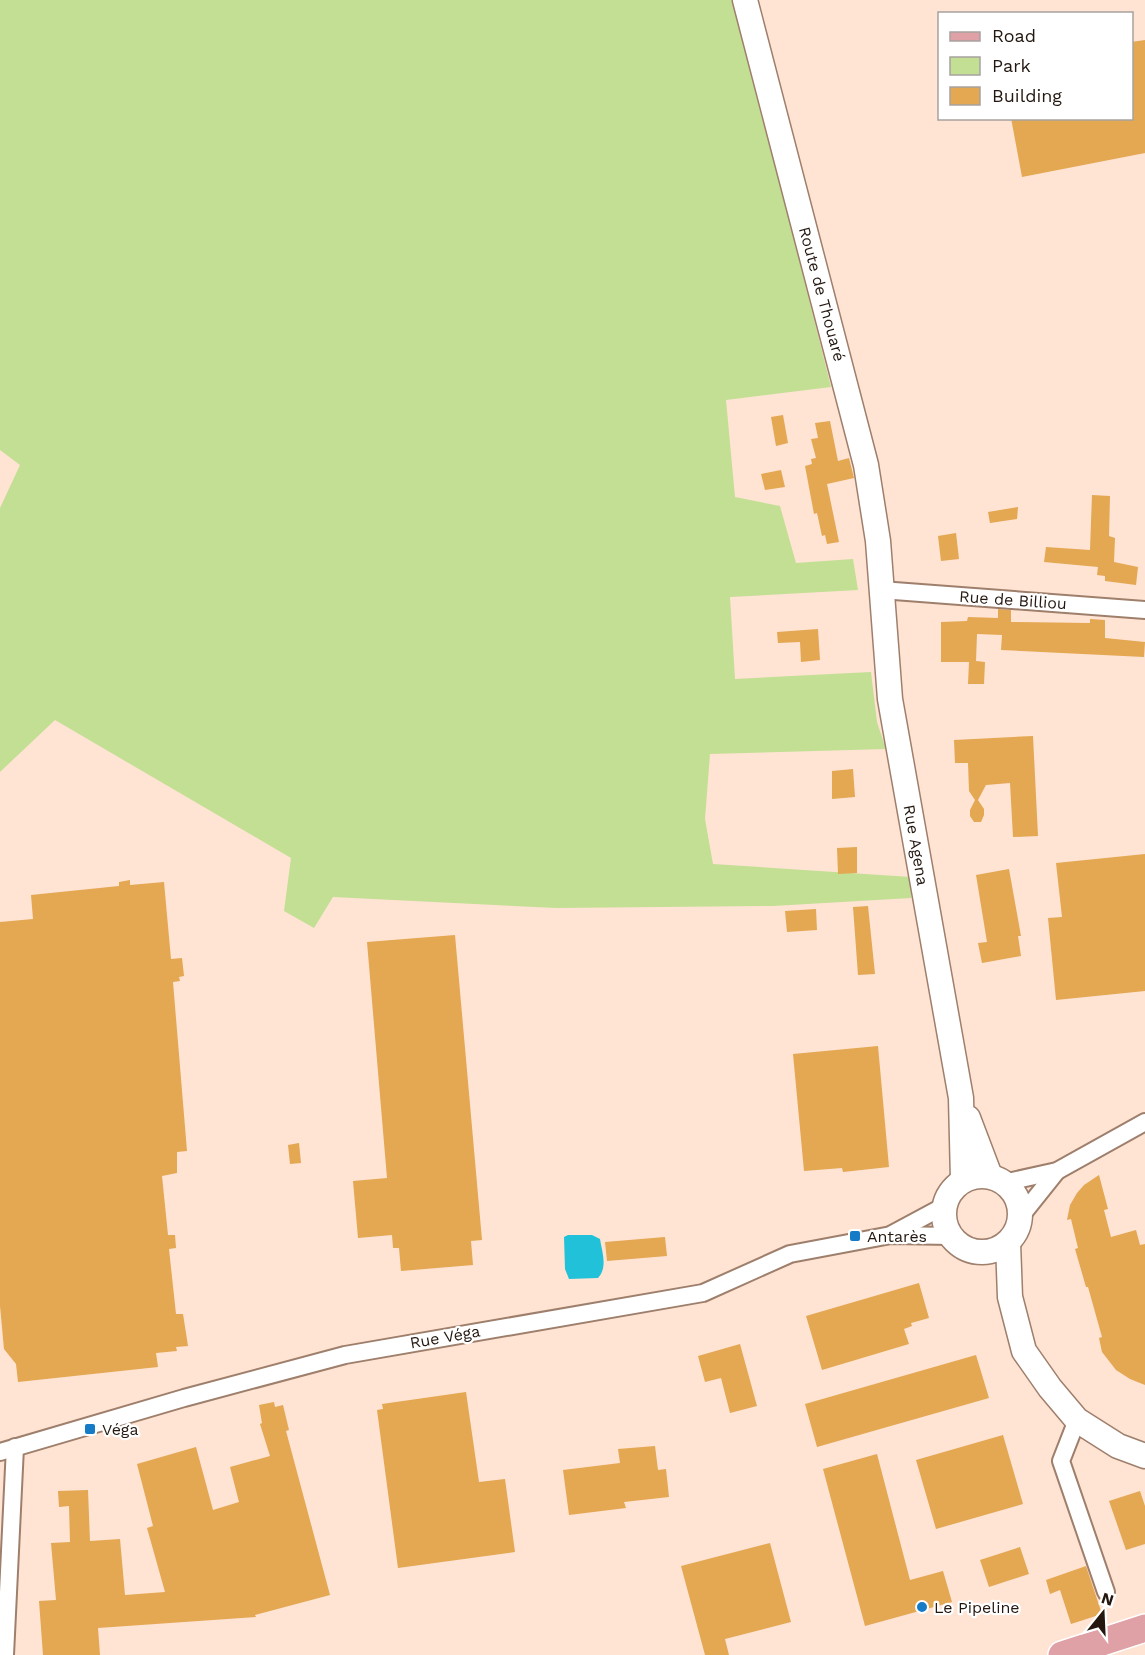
<svg xmlns="http://www.w3.org/2000/svg" width="1145" height="1655" font-family="'Work Sans',sans-serif">
<style>
.green{fill:#c3df94}
.water{fill:#21c1d9}
.building{fill:#e4a752}
.lines{fill:none;stroke-linecap:round;stroke-linejoin:round}
.street-casing{stroke:#9e7f6c;stroke-width:20}
.secondary-casing{stroke:#9e7f6c;stroke-width:27}
.primary-casing{stroke:#fff;stroke-width:30}
.street{stroke:#fff;stroke-width:16}
.secondary{stroke:#fff;stroke-width:24}
.primary{stroke:#dfa0a6;stroke-width:27}
.poi-dot{fill:#157bc6;stroke:#fff;stroke-width:2}
.labels{text-anchor:middle;dominant-baseline:central;stroke-width:4.5;stroke-linejoin:round;paint-order:stroke}
.street-label{font-size:16px;fill:#231710;stroke:#fff}
.poi-label{font-size:16px;fill:#231710;stroke:#fff;text-anchor:start}
</style>
<rect width="100%" height="100%" fill="#ffe3d3"/>
<path class="green" d="M0,0H734L831,387L726,400L735,497L780,506L796,563L853,559L858,590L730,597L735,679L871,672L877,722L886,749L710,754L705,819L713,864L911,877V898L773,906L556,908L333,897L314,928L284,911L291,858L55,720L0,772V508L20,465L0,450Z"/>
<path class="water" d="M568,1235H592L600,1239C602,1252 608,1267 598,1278L569,1279L565,1269L564,1237Z"/>
<g class="building">
<path d="M1145,40V153L1022,177L1011,118H1131V42Z"/>
<path d="M783,415L788,443L776,446L771,417Z"/>
<path d="M830,421L838,461L849,458L854,478L827,484L839,542L827,544L825,535L822,536L817,513L814,514L805,466L812,464L811,459L816,458L811,439L818,438L815,423Z"/>
<path d="M781,470L785,487L765,490L761,474Z"/>
<path d="M1092,495L1110,496L1109,536L1115,538L1114,562L1138,567L1136,585L1105,581V576L1097,575L1098,567L1044,562L1046,547L1090,550Z"/>
<path d="M1018,507L1017,519L990,523L988,512Z"/>
<path d="M956,533L959,559L941,561L938,536Z"/>
<path d="M998,609L1011,610V622L1090,623V619L1105,620V638L1145,642L1144,657L1001,650L1002,635L977,634L976,661L985,662L984,684H968L969,662H941V622L967,621L968,617L998,618Z"/>
<path d="M818,629L820,660L801,662L800,642L778,643L777,632Z"/>
<path d="M1033,736L1038,836L1013,837L1010,783L986,785L978,800L984,809V815L981,822H974L970,816V810L975,800L969,791L968,763H955L954,740Z"/>
<path d="M853,769L855,797L832,799V771Z"/>
<path d="M857,847V873L838,874L837,848Z"/>
<path d="M1145,854V991L1056,1000L1048,918L1062,917L1056,863Z"/>
<path d="M1009,869L1021,936H1018L1021,956L982,963L978,943L987,942L976,875Z"/>
<path d="M130,880V885L164,882L171,959L182,958L184,976L179,977L180,981L173,982L187,1151L177,1152V1173L162,1176L168,1235H175L176,1248L169,1249L176,1314H183L188,1346L176,1347L177,1351L156,1353L158,1367L18,1382L16,1364L4,1349L0,1306V922L33,919L31,895L119,886V882Z"/>
<path d="M868,906L875,974L858,975L853,907Z"/>
<path d="M816,909L817,930L787,932L785,911Z"/>
<path d="M455,935L482,1240L471,1241L473,1265L401,1271L399,1248H393L392,1235L358,1238L353,1181L387,1178L367,942Z"/>
<path d="M878,1046L889,1167L843,1172L842,1168L804,1171L793,1054Z"/>
<path d="M299,1143L301,1163L290,1164L288,1145Z"/>
<path d="M1099,1175L1108,1209L1104,1210L1111,1237L1136,1230L1140,1245L1145,1244V1385L1130,1379L1116,1370L1102,1352L1099,1338L1102,1337L1088,1287H1086L1075,1249L1078,1248L1071,1219L1067,1220L1070,1205L1077,1193L1084,1185Z"/>
<path d="M665,1237L667,1256L607,1261L605,1242Z"/>
<path d="M919,1283L929,1318L911,1323L912,1326L904,1329L909,1344L822,1370L806,1316Z"/>
<path d="M740,1344L757,1406L730,1413L721,1378L705,1382L698,1356Z"/>
<path d="M976,1355L989,1398L817,1447L805,1404Z"/>
<path d="M466,1392L479,1482L505,1479L515,1552L398,1568L377,1410L383,1409L382,1404Z"/>
<path d="M274,1402L275,1407L283,1405L289,1430L286,1431L330,1595L255,1615L256,1617L98,1628L100,1655H43L39,1601L56,1600L51,1543L70,1542L69,1506L59,1507L58,1491L88,1490L90,1541L120,1539L125,1595L165,1592L147,1528L153,1526L137,1464L196,1447L213,1510L239,1502L230,1467L270,1456L260,1424L262,1423L259,1405Z"/>
<path d="M1003,1435L1023,1504L936,1529L916,1460Z"/>
<path d="M655,1446L658,1470L666,1469L669,1497L624,1502L626,1508L569,1515L563,1470L620,1463L618,1449Z"/>
<path d="M877,1454L910,1580L943,1571L952,1602L865,1626L823,1469Z"/>
<path d="M1140,1491L1145,1506V1544L1126,1550L1109,1501Z"/>
<path d="M770,1543L791,1622L725,1639L729,1655H705L681,1566Z"/>
<path d="M1020,1547L1029,1574L989,1587L980,1560Z"/>
<path d="M1086,1566L1102,1614L1071,1624L1060,1590L1050,1594L1046,1580Z"/>
</g>
<g class="lines">
<g class="street-casing">
<g id="street">
<path d="M881,590L1145,610"/>
<path d="M1003,1183L1057,1171L1145,1122"/>
<path d="M1021,1216L1057,1171"/>
<path d="M892,1234L946,1205"/>
<path d="M1077,1420L1061,1461L1106,1592"/>
<path d="M0,1452L184,1398L345,1355L703,1293L790,1254L891,1235L951,1236"/>
<path d="M5,1655L15,1447"/>
</g>
</g>
<g class="secondary-casing">
<g id="secondary">
<path d="M745,0L866,465L878,541L890,699L961,1098L963,1180"/>
<path d="M968,1118L990,1176"/>
<circle cx="982" cy="1214" r="38"/>
<path d="M1008,1243L1010,1297L1024,1351L1050,1388L1077,1420L1118,1446L1145,1456"/>
</g>
</g>
<g class="primary-casing">
<path id="primary" d="M1062,1655L1145,1628"/>
</g>
<use href="#street" class="street"/>
<use href="#secondary" class="secondary"/>
<use href="#primary" class="primary"/>
</g>
<g class="poi-dot">
<rect x="849" y="1230" width="12" height="12" rx="3"/>
<rect x="84" y="1423" width="12" height="12" rx="3"/>
<circle cx="922" cy="1607" r="6"/>
</g>
<g class="labels">
<g class="street-label">
<text transform="translate(822 294) rotate(75)">Route de Thouaré</text>
<text transform="translate(1013 600) rotate(4)">Rue de Billiou</text>
<text transform="translate(916 845) rotate(80)">Rue Agena</text>
<text transform="translate(445 1337) rotate(-10)">Rue Véga</text>
</g>
<g class="poi-label">
<text x="867" y="1236">Antarès</text>
<text x="102" y="1429">Véga</text>
<text x="934" y="1607">Le Pipeline</text>
</g>
</g>
<rect x="938" y="12" width="195" height="108" fill="#ffffff" stroke="#a7a29f" stroke-width="1.5"/>
<rect x="950" y="32" width="30" height="9" fill="#dfa0a6" stroke="#a7a29f" stroke-width="1.5"/>
<text x="992" y="42" font-size="18" fill="#231710">Road</text>
<rect x="950" y="57" width="30" height="18" fill="#c3df94" stroke="#a7a29f" stroke-width="1.5"/>
<text x="992" y="72" font-size="18" fill="#231710">Park</text>
<rect x="950" y="87" width="30" height="18" fill="#e4a752" stroke="#a7a29f" stroke-width="1.5"/>
<text x="992" y="102" font-size="18" fill="#231710">Building</text>
<g transform="translate(1103 1613) rotate(18)" stroke="#ffffff" stroke-width="4.5" paint-order="stroke">
<path d="M0-4.5L10 22L0 15L-10 22Z" fill="#231710"/>
<text y="-9" font-size="16" font-weight="bold" text-anchor="middle" fill="#231710">N</text>
</g>
</svg>
